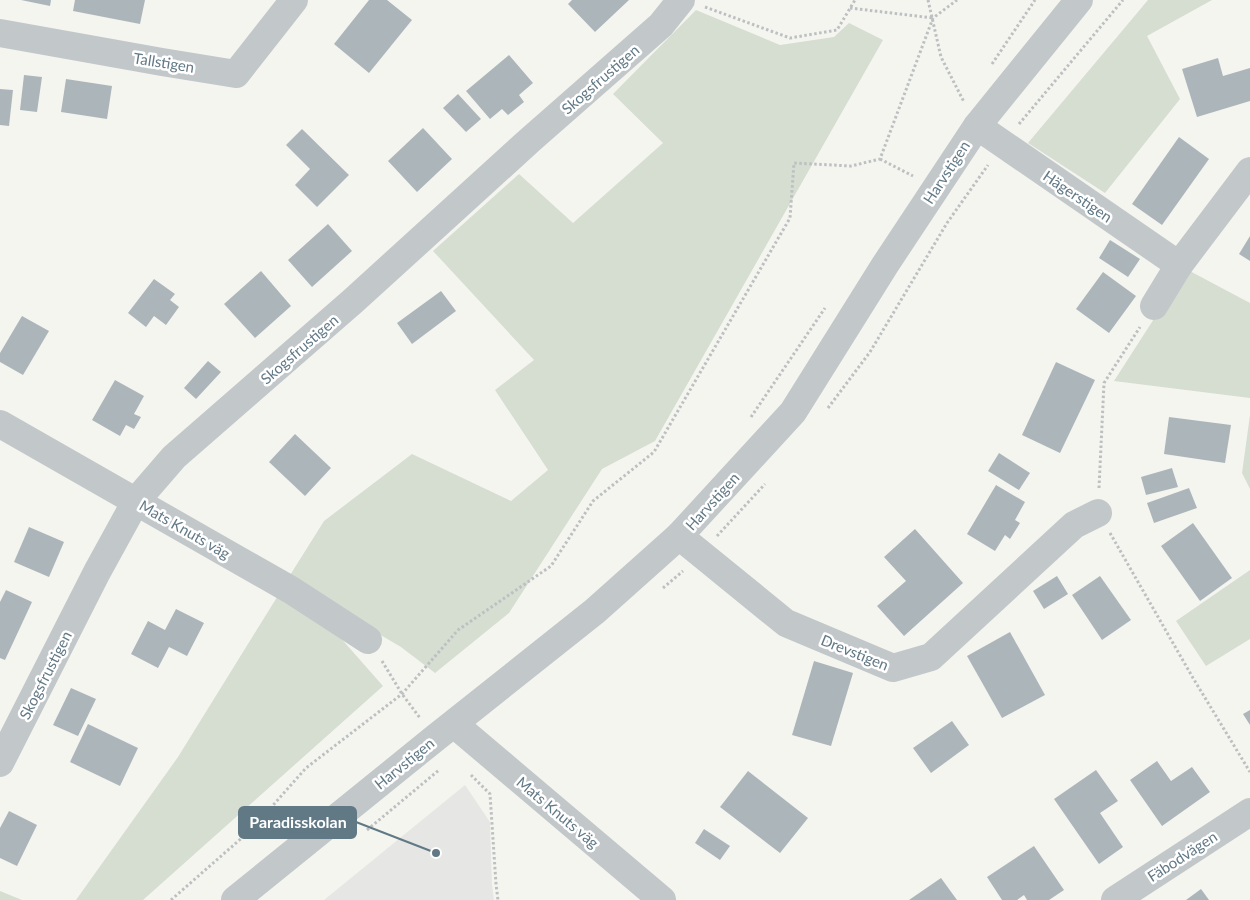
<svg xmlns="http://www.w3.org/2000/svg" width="1250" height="900" font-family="Lato,sans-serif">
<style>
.built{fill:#e6e6e4}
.green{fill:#d6ddd1}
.building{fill:#acb6ba}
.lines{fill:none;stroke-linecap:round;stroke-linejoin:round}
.path{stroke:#bdc0c2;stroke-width:3;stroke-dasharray:2.5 2.5;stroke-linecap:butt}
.minor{stroke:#c2c7ca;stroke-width:28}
.labels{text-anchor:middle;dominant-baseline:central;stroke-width:5;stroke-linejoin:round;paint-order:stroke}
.street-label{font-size:15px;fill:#617885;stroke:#fff}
.leader{fill:none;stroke:#617885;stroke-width:2}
.callout-dot{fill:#617885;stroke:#fff;stroke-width:2}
.callout{fill:#617885;stroke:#617885;stroke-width:2}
.callout-label{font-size:16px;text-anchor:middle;font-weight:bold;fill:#fff}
</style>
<rect width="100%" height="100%" fill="#f5f5f0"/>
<path class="built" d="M465,785L490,822L492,884L494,900H324Z"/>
<g class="green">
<path d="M1148,0H1212L1147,36L1180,99L1105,193L1028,143Z"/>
<path d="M696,10L780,45L834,37L849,23L883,40L655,441L602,469L509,613L435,673L401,647L287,580L324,521L412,454L511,501L548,470L495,390L534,360L433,251L519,174L573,223L663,143L613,94Z"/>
<path d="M1186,269L1250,303V398L1114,381Z"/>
<path d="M1250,415V489L1242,473Z"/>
<path d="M1250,570V639L1206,666L1176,621Z"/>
<path d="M279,594L331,627L383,686L143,900H76L178,757Z"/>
<path d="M0,891L22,900H0Z"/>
</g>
<g class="building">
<path d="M21,0H51L50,6Z"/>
<path d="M75,0H145L140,24L73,11Z"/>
<path d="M369,0H387L412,20L369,73L334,44Z"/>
<path d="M572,0H629L595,32L568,4Z"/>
<path d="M509,55L533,83L519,95L524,102L508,115L502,109L490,119L466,91Z"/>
<path d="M1218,58L1223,76L1250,68V101L1197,117L1182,69Z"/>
<path d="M24,75L42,77L37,112L20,110Z"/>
<path d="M66,79L112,86L107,119L61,112Z"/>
<path d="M0,89L13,90L9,126L0,125Z"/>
<path d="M458,94L481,119L466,132L443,108Z"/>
<path d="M423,128L452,159L417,192L388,161Z"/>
<path d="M302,129L349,175L317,207L295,185L310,169L286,145Z"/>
<path d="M1179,137L1209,159L1162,225L1132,204Z"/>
<path d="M328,224L352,251L312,287L288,260Z"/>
<path d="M1250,236V261L1239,254Z"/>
<path d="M1110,240L1140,259L1128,277L1099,258Z"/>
<path d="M261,271L291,306L255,338L224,304Z"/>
<path d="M1103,272L1136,296L1109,333L1076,309Z"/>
<path d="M154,279L175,294L170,300L179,307L166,325L154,316L146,327L128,313Z"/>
<path d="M441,291L456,311L412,344L397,323Z"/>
<path d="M22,316L49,331L23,375L0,362V353Z"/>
<path d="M208,361L221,372L196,399L184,388Z"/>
<path d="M1056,362L1095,380L1060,453L1022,435Z"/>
<path d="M115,380L144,396L134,414L141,417L134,429L126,425L120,436L92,420Z"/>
<path d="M1169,417L1231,425L1225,463L1164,454Z"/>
<path d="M295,434L331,468L305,496L269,462Z"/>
<path d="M999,453L1030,473L1019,490L988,471Z"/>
<path d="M1172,468L1178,487L1146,495L1141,477Z"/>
<path d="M996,485L1025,502L1015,520L1020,523L1010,539L1005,535L995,551L967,534Z"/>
<path d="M1189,488L1197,508L1154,523L1147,503Z"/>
<path d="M1193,523L1232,578L1200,601L1161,546Z"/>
<path d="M29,527L64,542L49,577L14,562Z"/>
<path d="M915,529L963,583L904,636L877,606L906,581L884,557Z"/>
<path d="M1057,576L1068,594L1044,609L1033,591Z"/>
<path d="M1100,576L1131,620L1102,640L1072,595Z"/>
<path d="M6,590L32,602L5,660L0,658V602Z"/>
<path d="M176,609L204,623L187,656L169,647L158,668L131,654L148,621L165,630Z"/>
<path d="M1010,632L1045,695L1002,718L967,656Z"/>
<path d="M814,661L853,673L831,746L792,735Z"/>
<path d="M71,688L96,699L78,736L53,725Z"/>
<path d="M1250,710V725L1243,714Z"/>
<path d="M952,721L969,745L931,773L913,748Z"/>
<path d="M88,724L138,748L120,786L70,762Z"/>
<path d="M1157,761L1171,781L1192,767L1210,792L1162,826L1130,780Z"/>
<path d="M1096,770L1118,801L1100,813L1123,847L1099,864L1054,799Z"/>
<path d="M748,771L808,818L780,853L720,807Z"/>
<path d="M9,811L37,825L17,866L0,858V828Z"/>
<path d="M704,829L730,846L720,860L695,843Z"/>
<path d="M1034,846L1064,890L1049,900H1027L1024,895L1017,900H1002L987,877Z"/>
<path d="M941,878L957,900H909Z"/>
<path d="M1201,889L1209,900H1186Z"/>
</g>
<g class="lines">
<g class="path">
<path d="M928,0L941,57L964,102"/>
<path d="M705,7L790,38L837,30L855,0"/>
<path d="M850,8L933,18"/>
<path d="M992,64L1035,0"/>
<path d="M1019,124L1123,0"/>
<path d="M880,159L913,176"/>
<path d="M828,408L870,352L947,223L988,165"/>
<path d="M751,417L825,308"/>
<path d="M1099,488L1104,383L1140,327"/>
<path d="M1110,533L1193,678L1250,772"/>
<path d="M717,536L765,484"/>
<path d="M663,588L683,571"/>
<path d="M382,661L402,694L420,718"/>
<path d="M471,775L490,794L496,884L498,900"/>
<path d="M367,830L439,770"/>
<path d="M171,900L252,829L306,768L402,694L458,630L551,566L593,501L654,452L790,218L794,163L851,166L880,159L933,18L957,0"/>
</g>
<g class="minor">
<path d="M0,33L162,62L236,74L294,0"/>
<path d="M977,126L1179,265"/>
<path d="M1154,306L1179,265L1250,171"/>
<path d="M0,424L291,590L368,640"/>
<path d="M679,536L786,623L893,668L931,657L1074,525L1098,513"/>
<path d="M454,724L662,900"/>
<path d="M0,763L97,572L136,501L174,457L353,301L530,140L661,25L681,0"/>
<path d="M235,900L434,739L595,611L679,536L793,412L885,265L977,126L1079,0"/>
<path d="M1115,900L1250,812"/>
</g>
</g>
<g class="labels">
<g class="street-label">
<text transform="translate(164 62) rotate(9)">Tallstigen</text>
<text transform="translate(600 79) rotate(-41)">Skogsfrustigen</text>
<text transform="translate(946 172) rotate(-57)">Harvstigen</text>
<text transform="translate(1078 196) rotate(34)">Hägerstigen</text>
<text transform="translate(299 349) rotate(-41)">Skogsfrustigen</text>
<text transform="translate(712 501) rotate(-48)">Harvstigen</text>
<text transform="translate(185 529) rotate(30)">Mats Knuts väg</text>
<text transform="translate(855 652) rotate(22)">Drevstigen</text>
<text transform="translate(45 675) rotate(-63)">Skogsfrustigen</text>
<text transform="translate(404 763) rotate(-39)">Harvstigen</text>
<text transform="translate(558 812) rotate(40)">Mats Knuts väg</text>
<text transform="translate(1182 856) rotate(-33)">Fäbodvägen</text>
</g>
</g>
<path class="leader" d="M436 853L356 822"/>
<circle class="callout-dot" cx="436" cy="853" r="5"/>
<rect class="callout" x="239" y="807" width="117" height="31" rx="5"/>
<g class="callout-label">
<text x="298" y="828">Paradisskolan</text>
</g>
</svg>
